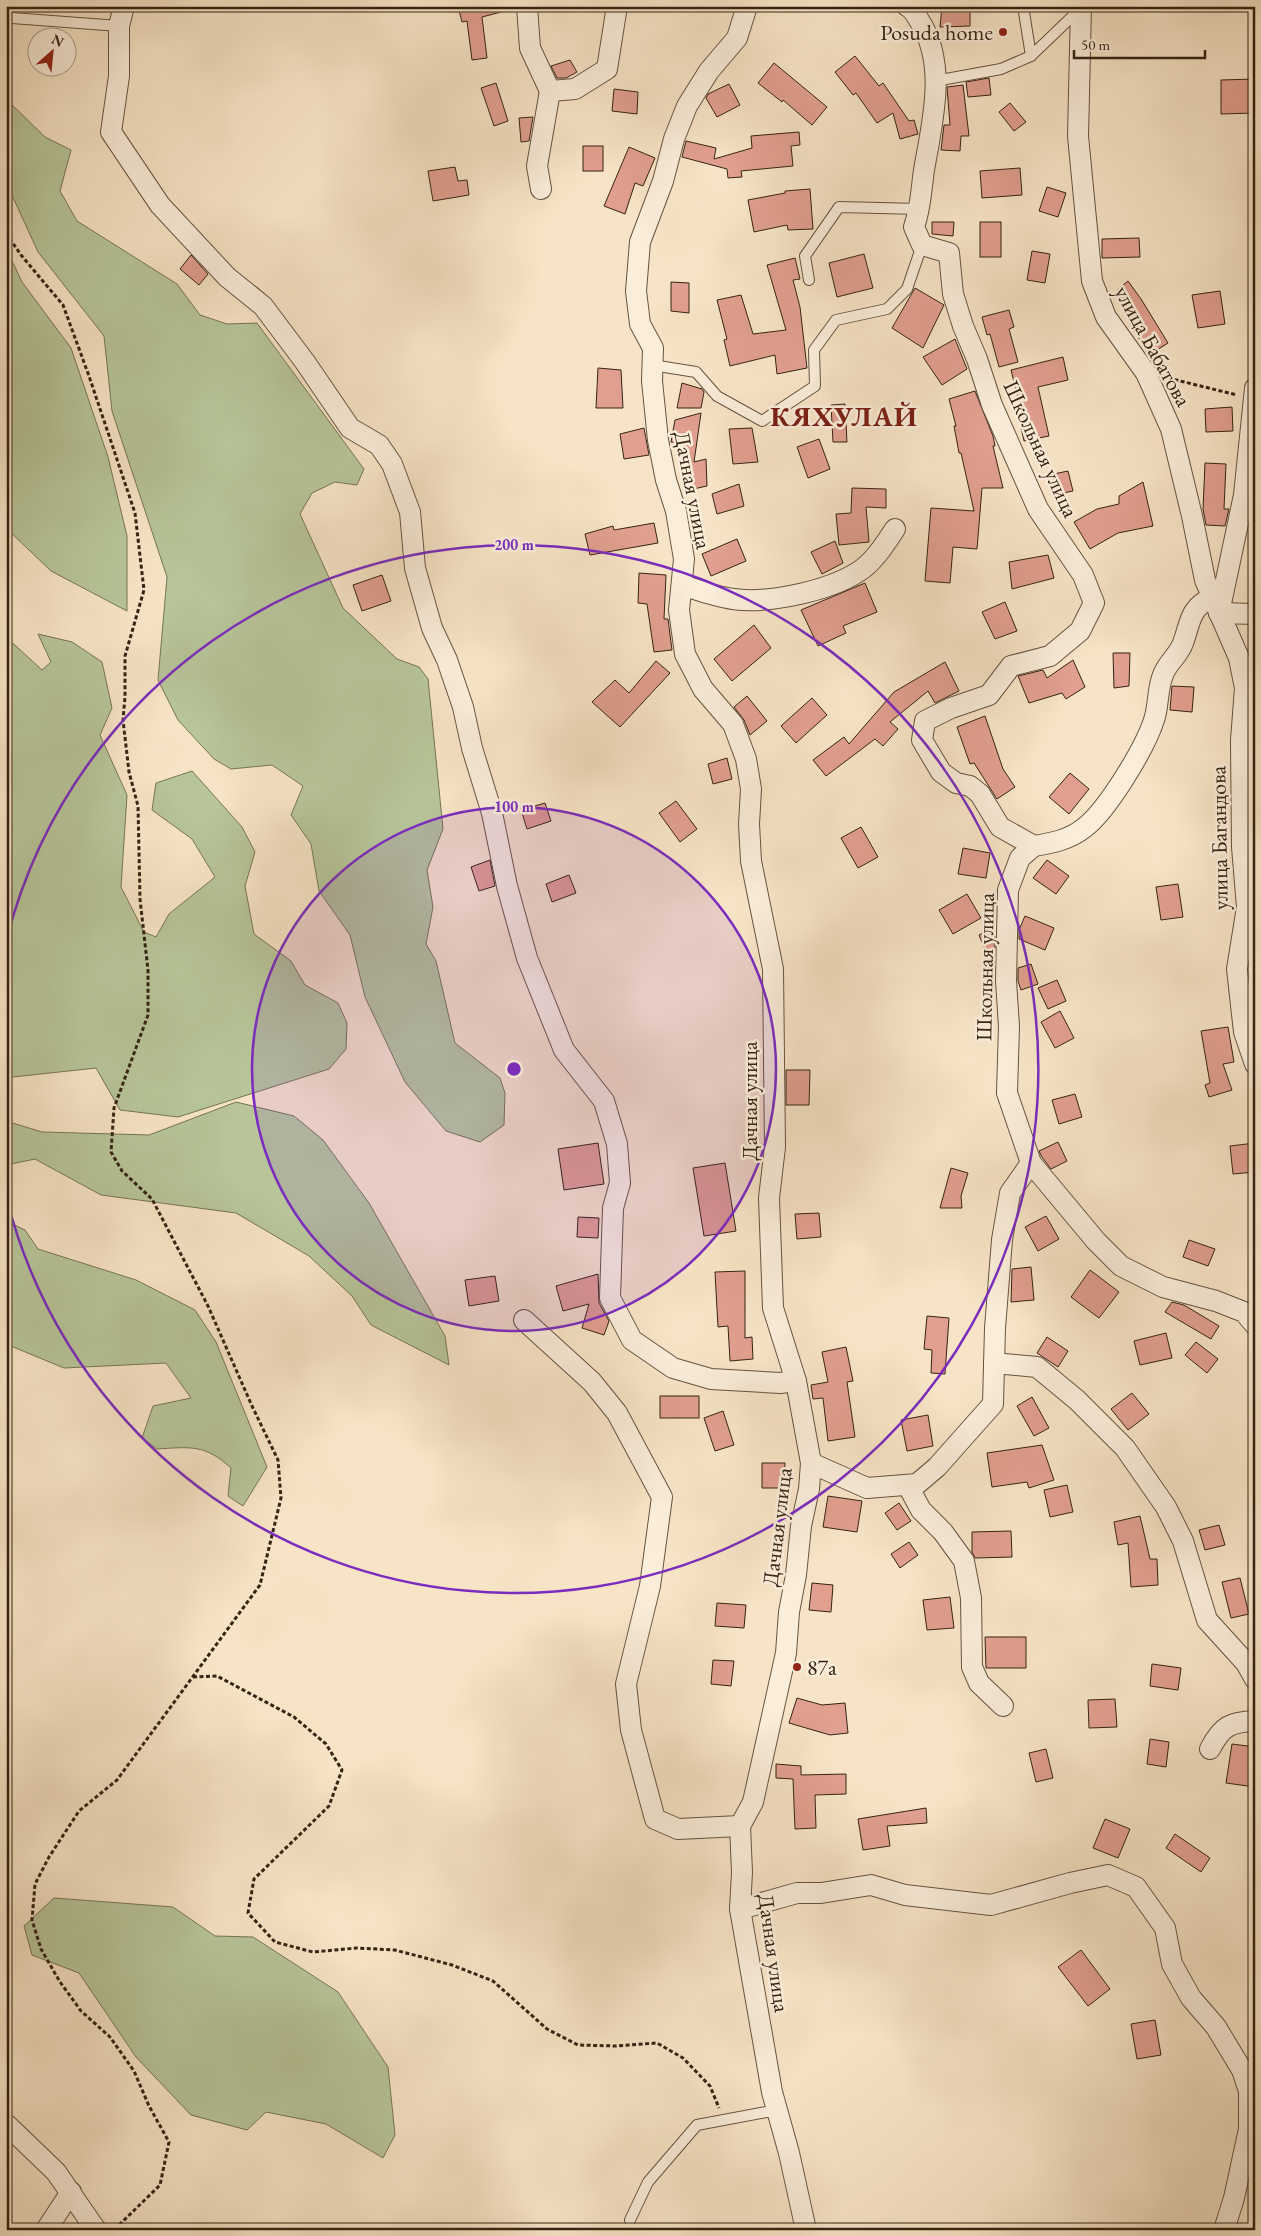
<svg xmlns="http://www.w3.org/2000/svg" width="1261" height="2236" font-family="'EB Garamond',serif">
<style>
.green{fill:#b7c599;stroke:#767456}
.building{fill:#e19f8f;stroke:#352313}
.lines{fill:none;stroke-linecap:round;stroke-linejoin:round}
.lane-casing{stroke:#665340;stroke-width:12}
.street-casing{stroke:#665340;stroke-width:22}
.path{stroke:#352313;stroke-width:3;stroke-dasharray:4 2.5;stroke-linecap:butt}
.lane{stroke:#faedda;stroke-width:10}
.street{stroke:#faedda;stroke-width:20}
.ring{fill:none;stroke:#7b2cbf;stroke-width:2.5}
.poi-dot{fill:#8f2418;stroke:#faedda;stroke-width:2}
.labels{text-anchor:middle;dominant-baseline:central;stroke-width:5;stroke-linejoin:round;paint-order:stroke}
.poi-label{font-size:22px;fill:#352313;stroke:#faedda;text-anchor:end}
.street-label{font-size:22px;fill:#352313;stroke:#faedda}
.district-label{font-size:28px;font-weight:bold;letter-spacing:1px;fill:#7a1f14;stroke:#faedda}
.centre{fill:#7b2cbf;stroke:#faedda;stroke-width:2.5}
.ring-label{font-size:15px;text-anchor:middle;font-weight:bold;fill:#7b2cbf;stroke:#faedda;stroke-width:5;stroke-linejoin:round;paint-order:stroke}
</style>
<rect width="100%" height="100%" fill="#f7e4c6"/>
<filter id="stains"><feTurbulence type="fractalNoise" baseFrequency=".004" numOctaves="4"/><feColorMatrix values="0 0 0 0 .2 0 0 0 0 .09 0 0 0 0 .02 0 0 0 .5 -.17"/></filter>
<radialGradient id="worn" r=".72"><stop offset=".6" stop-color="#630" stop-opacity="0"/><stop offset="1" stop-color="#630" stop-opacity=".3"/></radialGradient>
<g class="green">
<path d="M6,99L45,137L71,150L60,191L77,221L177,284L200,315L227,324L257,323L364,469L357,485L335,482L312,493L300,514L343,608L397,659L419,667L428,679L443,829L427,870L433,907L426,944L436,961L455,1043L500,1078L505,1093L504,1125L480,1142L446,1131L405,1082L365,997L350,935L319,891L311,844L291,815L303,786L272,765L231,769L214,759L178,720L158,680L167,577L112,411L104,336L38,252L6,182Z"/>
<path d="M6,248L22,282L71,348L108,457L127,536V611L51,571L6,528Z"/>
<path d="M38,634L72,642L102,662L112,708L100,735L127,795L121,887L144,932L156,937L169,914L215,877L192,839L152,810L156,783L192,771L242,827L255,852L245,886L254,934L291,961L305,985L338,1003L347,1023L346,1049L329,1069L178,1117L120,1110L96,1068L13,1077L6,1076V637L42,670L51,662Z"/>
<path d="M236,1102L294,1116L323,1140L369,1203L445,1336L449,1365L371,1325L352,1296L309,1256L236,1213L101,1195L35,1159L6,1165V1121L42,1132L149,1135Z"/>
<path d="M6,1221L25,1230L38,1249L136,1280L195,1310L216,1342L267,1467L243,1506L228,1496L231,1468C205,1444 190,1447 157,1449L142,1438L153,1406L191,1398L166,1363L64,1368L6,1344Z"/>
<path d="M54,1898L173,1907L215,1936L253,1937L338,1992L388,2067L395,2135L383,2158L326,2124L266,2112L247,2130L191,2115L136,2057L79,1973L32,1955L24,1926Z"/>
</g>
<g class="building">
<path d="M458,6H504L505,11L482,17L487,58L472,60L467,21L462,22Z"/>
<path d="M942,6H970V26L940,27Z"/>
<path d="M855,56L879,86L883,83L909,121L914,120L918,134L900,139L893,113L877,123L856,93L853,95L835,72Z"/>
<path d="M570,60L577,72L566,78H557L551,66Z"/>
<path d="M774,63L827,107L812,125L783,100L782,102L758,83Z"/>
<path d="M989,78L991,95L968,97L966,82Z"/>
<path d="M1255,79V113L1221,114V80Z"/>
<path d="M496,83L508,121L494,126L481,88Z"/>
<path d="M729,84L740,105L717,117L706,98L708,94Z"/>
<path d="M963,85L969,136H961L960,151L941,150L944,125H950L947,87Z"/>
<path d="M614,89L638,92L637,114L612,111Z"/>
<path d="M1010,103L1026,122L1014,131L999,112Z"/>
<path d="M533,117L529,141L521,142L519,118Z"/>
<path d="M799,132L800,145L791,146L793,166L741,171L742,177L728,178L727,169L682,157L686,141L716,148L714,159L752,148L751,136Z"/>
<rect x="583" y="146" width="20" height="25"/>
<path d="M629,147L655,158L643,186L635,183L625,214L604,206Z"/>
<path d="M455,167L458,181L467,180L469,195L433,201L428,171Z"/>
<path d="M1020,168L1022,195L982,198L980,171Z"/>
<path d="M1047,187L1066,193L1058,217L1039,211Z"/>
<path d="M810,189L813,229L788,230L787,225L754,232L748,200L785,193V191Z"/>
<path d="M932,222H954L953,236L932,234Z"/>
<rect x="980" y="222" width="21" height="35"/>
<path d="M1139,238L1140,257L1102,258V239Z"/>
<path d="M1032,251L1050,254L1045,283L1027,280Z"/>
<path d="M864,254L873,288L837,297L829,263Z"/>
<path d="M191,255L208,274L199,285L180,269Z"/>
<path d="M795,258L800,279L793,280L800,307L807,368L777,374L775,355L730,366L724,340L727,339L717,300L741,295L753,334L786,330L767,265Z"/>
<path d="M1128,281L1141,299L1168,343L1149,355L1131,325L1140,320L1117,290Z"/>
<path d="M671,282L689,283V313L671,311Z"/>
<path d="M915,288L944,305L923,348L892,328Z"/>
<path d="M1220,291L1225,324L1198,328L1192,295Z"/>
<path d="M1009,310L1014,327L1009,329L1018,362L999,367L990,334L987,335L982,317Z"/>
<path d="M955,339L967,369L942,385L923,357Z"/>
<path d="M1063,357L1068,380L1038,387L1049,436L1024,441L1018,414H1022L1011,370Z"/>
<path d="M598,368L621,370L623,408H596Z"/>
<path d="M682,383L702,389L704,392L701,408H677Z"/>
<path d="M975,391L993,436L995,446H993L1003,488H982L977,549L953,547L950,583L925,581L931,508L974,511L961,453H959L954,426H956L949,399Z"/>
<path d="M845,404L847,442H833L831,405Z"/>
<path d="M1232,407L1233,431L1206,432L1205,409Z"/>
<path d="M701,413L694,462L706,459L707,486L684,491L679,443L671,442L675,420Z"/>
<path d="M644,428L649,455L624,459L620,434Z"/>
<path d="M752,428L758,462L733,464L729,429Z"/>
<path d="M819,439L830,469L808,478L797,447Z"/>
<path d="M1205,463L1226,464L1224,509H1229L1225,526L1206,525L1203,509Z"/>
<path d="M1068,471L1073,491L1053,495L1049,475Z"/>
<path d="M1143,482L1153,526L1118,533L1090,549L1074,522L1097,509L1119,504V496Z"/>
<path d="M739,484L744,506L717,514L712,494Z"/>
<path d="M852,488L886,489V508L866,507L869,542L839,545L836,514L851,513Z"/>
<path d="M1253,511L1255,512V528H1249Z"/>
<path d="M654,523L658,543L590,555L585,534L613,526L614,530Z"/>
<path d="M737,539L746,561L711,576L702,554Z"/>
<path d="M835,541L843,563L822,574L811,552Z"/>
<path d="M1048,555L1054,578L1012,589L1009,562Z"/>
<path d="M639,573L666,575L664,619H668L672,650L654,652L647,604L638,603Z"/>
<path d="M382,575L391,601L362,611L353,585Z"/>
<path d="M865,583L877,612L843,626L846,633L818,646L801,610Z"/>
<path d="M1005,602L1017,631L995,639L982,612Z"/>
<path d="M754,625L771,648L732,681L714,659Z"/>
<path d="M1113,653H1130L1129,686L1114,688Z"/>
<path d="M1073,660L1085,687L1066,699L1062,693L1029,703L1018,676L1043,670L1047,678Z"/>
<path d="M656,661L670,673L620,727L592,702L615,680L629,693Z"/>
<path d="M945,662L959,691L935,703L928,691L890,722L898,729L883,746L875,739L826,776L813,760L844,737L849,744L894,692Z"/>
<path d="M1172,686L1194,687L1192,712L1170,710Z"/>
<path d="M747,696L767,721L750,735L744,720L734,707Z"/>
<path d="M812,698L827,715L796,743L781,726Z"/>
<path d="M985,716L1003,769L1015,787L997,799L974,763L970,764L957,727Z"/>
<path d="M727,758L732,779L713,784L708,764Z"/>
<path d="M1070,773L1089,789L1069,814L1049,797Z"/>
<path d="M676,801L697,829L680,842L659,813Z"/>
<path d="M545,803L551,821L527,829L521,810Z"/>
<path d="M861,827L878,857L858,868L841,838Z"/>
<path d="M963,848L990,853L986,878L958,874Z"/>
<path d="M490,860L495,886L479,891L471,867Z"/>
<path d="M1047,860L1069,876L1056,894L1033,878Z"/>
<path d="M569,875L576,893L552,902L546,884Z"/>
<path d="M1178,884L1183,917L1161,920L1156,887Z"/>
<path d="M967,894L981,918L953,934L939,910Z"/>
<path d="M1025,916L1054,928L1045,950L1019,939V930Z"/>
<path d="M992,929L995,937V948L986,952L979,935Z"/>
<path d="M1031,964L1038,984L1021,990L1018,981V968Z"/>
<path d="M1057,980L1066,1001L1048,1009L1038,988Z"/>
<path d="M1060,1011L1074,1038L1055,1048L1041,1022Z"/>
<path d="M1228,1027L1234,1062L1223,1064L1232,1090L1209,1097L1205,1085L1210,1083L1201,1031Z"/>
<path d="M786,1070H810L809,1105H786Z"/>
<path d="M1075,1094L1082,1117L1059,1124L1052,1100Z"/>
<path d="M1058,1142L1067,1161L1051,1169L1042,1157L1039,1151Z"/>
<path d="M598,1143L604,1184L564,1190L558,1149Z"/>
<path d="M1255,1143V1172L1233,1174L1230,1146Z"/>
<path d="M725,1163L736,1231L704,1236L693,1168Z"/>
<path d="M951,1168L968,1173L961,1196L962,1208H940Z"/>
<path d="M819,1213L821,1237L797,1239L795,1214Z"/>
<path d="M1046,1216L1059,1239L1038,1251L1025,1227Z"/>
<path d="M578,1217L599,1218L598,1238L577,1237Z"/>
<path d="M1189,1240L1215,1249L1208,1266L1183,1257Z"/>
<path d="M1031,1267L1034,1300L1011,1302L1012,1269Z"/>
<path d="M1090,1270L1119,1292L1099,1318L1071,1297Z"/>
<path d="M745,1271V1338L752,1337L753,1359L730,1361L728,1326L718,1327L715,1272Z"/>
<path d="M598,1274L599,1303L609,1321L604,1335L582,1328L589,1304L563,1311L556,1286Z"/>
<path d="M495,1276L499,1301L469,1306L465,1280Z"/>
<path d="M1172,1302L1184,1305L1219,1326L1211,1339L1165,1312Z"/>
<path d="M927,1316L949,1318L945,1374L931,1373L932,1350L924,1349Z"/>
<path d="M1166,1333L1172,1358L1140,1365L1134,1341Z"/>
<path d="M1047,1337L1068,1351L1058,1367L1037,1353Z"/>
<path d="M1196,1342L1218,1359L1207,1373L1185,1355Z"/>
<path d="M846,1347L853,1381L847,1382L855,1437L828,1441L823,1398L813,1399L811,1385L828,1382L822,1352Z"/>
<path d="M1132,1393L1149,1414L1128,1430L1111,1409Z"/>
<rect x="660" y="1396" width="39" height="22"/>
<path d="M1032,1397L1049,1428L1034,1436L1017,1406Z"/>
<path d="M723,1411L734,1445L715,1451L704,1418Z"/>
<path d="M928,1415L933,1446L907,1451L901,1420Z"/>
<path d="M1042,1445L1054,1480L1029,1488L1027,1482L992,1487L987,1453Z"/>
<path d="M762,1463H785L784,1488H762Z"/>
<path d="M1067,1485L1073,1512L1050,1517L1044,1490Z"/>
<path d="M828,1496L862,1501L857,1532L823,1527Z"/>
<path d="M899,1503L911,1521L897,1530L885,1513Z"/>
<path d="M1140,1516L1150,1559H1157L1158,1585L1131,1587L1128,1543L1118,1545L1114,1522Z"/>
<path d="M1219,1525L1225,1545L1205,1550L1199,1530Z"/>
<path d="M1011,1531L1012,1557L975,1558L972,1552V1532Z"/>
<path d="M909,1542L918,1555L900,1568L891,1554Z"/>
<path d="M1240,1578L1249,1614L1231,1618L1222,1582Z"/>
<path d="M812,1583L833,1585L831,1612L809,1610Z"/>
<path d="M950,1597L954,1628L927,1630L923,1600Z"/>
<path d="M717,1603L746,1605L744,1628L715,1626Z"/>
<path d="M985,1637H1026V1668H986Z"/>
<path d="M713,1660L734,1661L731,1686L711,1684Z"/>
<path d="M1152,1664L1181,1668L1178,1690L1150,1686Z"/>
<path d="M797,1698L822,1705L845,1703L848,1733L830,1735L789,1723Z"/>
<path d="M1115,1699L1117,1727L1089,1728L1088,1700Z"/>
<path d="M1150,1739L1169,1742L1166,1767L1147,1764Z"/>
<path d="M1232,1744L1255,1747V1787L1226,1783Z"/>
<path d="M1046,1749L1053,1778L1036,1782L1029,1753Z"/>
<path d="M776,1764L801,1766V1775L846,1774V1794L815,1795L816,1828L795,1829L793,1779L776,1778Z"/>
<path d="M926,1808L927,1823L887,1826L890,1846L863,1850L858,1819Z"/>
<path d="M1105,1819L1130,1829L1118,1858L1093,1848Z"/>
<path d="M1175,1834L1210,1858L1201,1872L1166,1848Z"/>
<path d="M1081,1950L1110,1989L1088,2006L1058,1967Z"/>
<path d="M1155,2020L1161,2055L1137,2059L1131,2024Z"/>
</g>
<g class="lines">
<g class="lane-casing">
<g id="lane">
<path d="M1023,6L1031,56L1080,9"/>
<path d="M12,18L119,26"/>
<path d="M935,81L1001,69L1031,56"/>
<path d="M809,280L805,256L839,207L921,209"/>
<path d="M652,365L696,372L717,396L762,421L815,386L814,350L836,320L887,309L907,289L922,245"/>
<path d="M630,2220L648,2182L697,2125L777,2110"/>
</g>
</g>
<g class="street-casing">
<g id="street">
<path d="M124,6L119,26V76L111,132L160,205L227,277L263,306L305,362L350,428L379,445L392,464L410,512L415,568L432,628L447,660L463,707L472,748L492,813L507,886L527,958L564,1050L604,1101L617,1144L620,1183L613,1208L610,1298L632,1340L673,1368L711,1379L780,1383L796,1381"/>
<path d="M527,6L530,48L550,91"/>
<path d="M747,6L737,38L709,71L687,106L674,139L663,181L640,242L636,291L640,324L653,348L652,381L658,440L666,480L676,511L684,559L679,610L685,654L703,689L733,724L746,759L751,789L749,824L751,861L773,969L775,1147L769,1198L773,1308L796,1381L811,1463L809,1489L801,1526L796,1575L789,1612L786,1653L753,1802L740,1826L742,1872L740,1909L772,2092L789,2153L806,2230"/>
<path d="M907,6C913,9 916,15 919,20C948,64 932,123 924,170C921,191 921,207 914,227L922,245L949,253L953,294L963,326L977,359L992,405L1038,509L1083,575L1094,603L1080,631L1050,656L1011,666L989,695L951,708L925,721L922,740L941,772L956,783L970,786L980,794L1000,827L1034,846L1020,858L1008,890L1006,981L1009,1026L1007,1093L1031,1163L1096,1241L1121,1266L1163,1287L1216,1301L1244,1312L1255,1325"/>
<path d="M1081,6L1078,136L1092,281L1106,317L1146,373L1171,429L1192,516L1205,580L1239,658L1245,688L1241,740L1242,847L1247,907L1237,969L1244,1032L1255,1064"/>
<path d="M541,189L537,166L550,91L575,89L607,69L617,6"/>
<path d="M682,585C698,590 716,597 733,599C768,604 828,591 858,572C874,562 885,544 895,529"/>
<path d="M1219,613L1244,495L1255,388"/>
<path d="M1219,613L1255,614"/>
<path d="M1034,846C1052,843 1069,840 1084,828C1107,811 1145,748 1154,720C1159,706 1157,689 1163,675C1167,663 1179,655 1183,643C1191,621 1189,609 1212,597"/>
<path d="M524,1320L592,1382L617,1413L662,1497L650,1586L626,1684L631,1730L655,1819L678,1829L740,1826"/>
<path d="M994,1363L1037,1367L1077,1400L1125,1448L1166,1507L1183,1541L1207,1620L1246,1663L1255,1679"/>
<path d="M811,1463L867,1488L917,1484L937,1467L993,1404L995,1328L1002,1240L1010,1193L1031,1163"/>
<path d="M908,1486L921,1510L943,1532L964,1561L971,1598L972,1667L979,1683L1003,1706"/>
<path d="M1210,1749C1222,1726 1230,1722 1255,1721"/>
<path d="M740,1909L797,1893H821L871,1885L905,1895L991,1905L1070,1883L1108,1875L1136,1887L1165,1928L1172,1964L1191,1998L1216,2027L1242,2070L1249,2091V2129L1234,2198L1224,2230"/>
<path d="M6,2124L56,2172L96,2230"/>
<path d="M46,2230L71,2192"/>
</g>
</g>
<g class="path">
<path d="M6,233L21,255L63,305L89,376L135,513L144,590L125,656V697L123,720L129,772L138,806L140,899L148,970V1015L114,1108L111,1152L122,1171L152,1199L208,1306L252,1406L278,1460L281,1498L260,1585L117,1780L79,1811L49,1857L35,1884L32,1920L41,1949L60,1982L81,2011L110,2037L134,2071L149,2106L169,2142L160,2185L114,2230"/>
<path d="M1168,378L1237,395"/>
<path d="M193,1677L217,1676L294,1717L326,1744L342,1770L329,1806L254,1879L248,1913L275,1942L313,1952L357,1948L395,1950L452,1965L493,1981L547,2029L578,2045L616,2046L657,2043L683,2058L710,2086L719,2108"/>
</g>
<use href="#lane" class="lane"/>
<use href="#street" class="street"/>
</g>
<circle cx="514" cy="1069" r="262" fill="#7b2cbf" fill-opacity=".12"/>
<g class="ring">
<circle cx="514" cy="1069" r="262"/>
<path d="M7 938A524 524 0 1 1 7 1200"/>
</g>
<g class="poi-dot">
<circle cx="1003" cy="32" r="5"/>
<circle cx="797" cy="1667" r="5"/>
</g>
<g class="labels">
<g class="poi-label">
<text x="993" y="32">Posuda home</text>
<text x="807" y="1667" text-anchor="start">87а</text>
</g>
<g class="street-label">
<text transform="translate(1153 346) rotate(61)">улица Бабатова</text>
<text transform="translate(1041 449) rotate(65)">Школьная улица</text>
<text transform="translate(693 490) rotate(79)">Дачная улица</text>
<text transform="translate(1219 838) rotate(-91)">улица Багандова</text>
<text transform="translate(985 967) rotate(-89)">Школьная улица</text>
<text transform="translate(749 1101) rotate(-90)">Дачная улица</text>
<text transform="translate(777 1527) rotate(-83)">Дачная улица</text>
<text transform="translate(774 1953) rotate(82)">Дачная улица</text>
</g>
<g class="district-label">
<text x="844" y="416">КЯХУЛАЙ</text>
</g>
</g>
<circle cx="514" cy="1069" r="8" class="centre"/>
<g class="ring-label">
<text x="514" y="550">200 m</text>
<text x="514" y="812">100 m</text>
</g>
<rect width="1261" height="2236" fill="none" stroke="#f7e4c6" stroke-width="25"/>
<rect x="8" y="8" width="1246" height="2221" fill="none" stroke="#352313" stroke-width="2.5"/>
<rect x="12" y="12" width="1236" height="2211" fill="none" stroke="#352313"/>
<g transform="translate(52 52) rotate(27)"><circle r="24" fill="#faedda" stroke="#ab9c8a"/>
<path d="M0-4L9 19L0 12L-9 19Z" fill="#8f2418"/>
<text y="-8" font-size="14" font-weight="bold" text-anchor="middle" fill="#352313">N</text>
</g>
<path d="M1074 50v8h131v-8" fill="none" stroke="#352313" stroke-width="2.5"/>
<text x="1081" y="50" font-size="15" fill="#352313" stroke="#faedda" stroke-width="4" paint-order="stroke">50 m</text>
<rect width="100%" height="100%" filter="url(#stains)"/>
<rect width="100%" height="100%" fill="url(#worn)"/>
</svg>
